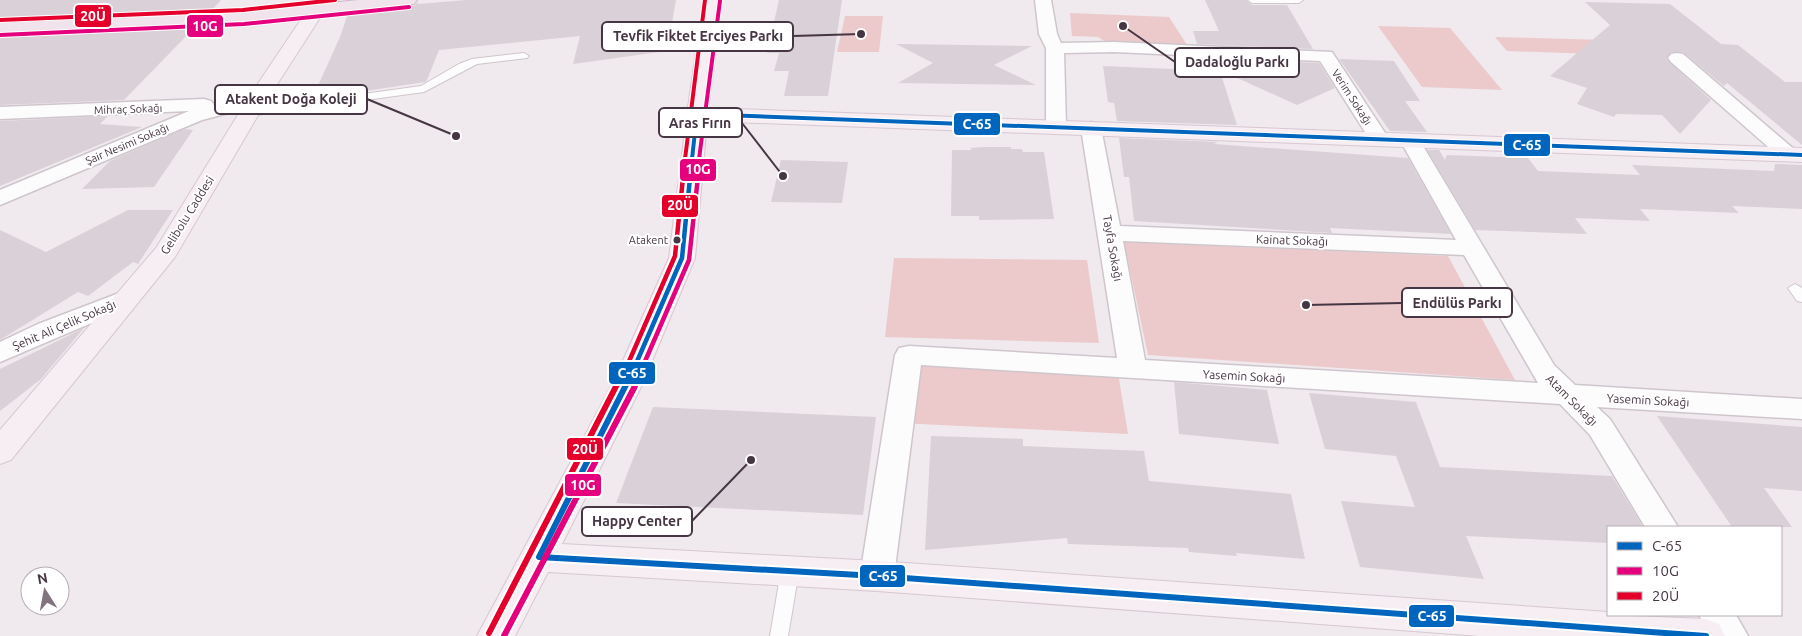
<svg xmlns="http://www.w3.org/2000/svg" width="1802" height="636" font-family="Ubuntu,sans-serif">
<style>
.green{fill:#eccacb}
.building{fill:#dad1d8}
.lines{fill:none;stroke-linecap:round;stroke-linejoin:round}
.lane-casing{stroke:#cec6cc;stroke-width:2}
.street-casing{stroke:#cec6cc;stroke-width:3}
.secondary-casing{stroke:#d7c7d2;stroke-width:2}
.primary-casing{stroke:#d2b6ca;stroke-width:2}
.lane{fill:#fdfcfc;fill-rule:evenodd}
.street{fill:#fdfcfc;fill-rule:evenodd}
.secondary{fill:#f6eef3;fill-rule:evenodd}
.primary{fill:#f1e3ec;fill-rule:evenodd}
.bus-1-far2-casing{stroke:#fff;stroke-width:6}
.bus-1-far1-casing{stroke:#fff;stroke-width:8}
.bus-1-casing{stroke:#fff;stroke-width:10}
.bus-2-far2-casing{stroke:#fff;stroke-width:6}
.bus-2-far1-casing{stroke:#fff;stroke-width:8}
.bus-2-casing{stroke:#fff;stroke-width:10}
.bus-3-far2-casing{stroke:#fff;stroke-width:6}
.bus-3-far1-casing{stroke:#fff;stroke-width:8}
.bus-3-casing{stroke:#fff;stroke-width:10}
.bus-1-far2{stroke:#0065bd;stroke-width:4}
.bus-1-far1{stroke:#0065bd;stroke-width:4.5}
.bus-1{stroke:#0065bd;stroke-width:6}
.bus-2-far2{stroke:#e5007d;stroke-width:4}
.bus-2-far1{stroke:#e5007d;stroke-width:4.5}
.bus-2{stroke:#e5007d;stroke-width:6}
.bus-3-far2{stroke:#e4002b;stroke-width:4}
.bus-3-far1{stroke:#e4002b;stroke-width:4.5}
.bus-3{stroke:#e4002b;stroke-width:6}
.bus-dot{fill:#463543;stroke:#fff;stroke-width:2}
.labels{text-anchor:middle;dominant-baseline:central;stroke-width:4;stroke-linejoin:round;paint-order:stroke}
.far-street-label{font-size:11px;fill:#463543;stroke:#fff}
.bus-label{font-size:11px;fill:#463543;stroke:#fff;text-anchor:end}
.street-label{font-size:12px;fill:#463543;stroke:#fff}
.leader{fill:none;stroke:#463543;stroke-width:2}
.callout-dot{fill:#463543;stroke:#fff;stroke-width:2}
.callout{fill:#fff;stroke:#463543;stroke-width:2}
.callout-label{font-size:14px;text-anchor:middle;font-weight:bold;fill:#463543}
.line-badge{stroke:#fff;stroke-width:2}
.badge-label{font-size:14px;text-anchor:middle;font-weight:bold;fill:#fff}
</style>
<rect width="100%" height="100%" fill="#f0e9ee"/>
<g class="green">
<path d="M1070,13L1169,17L1191,51L1114,47L1098,37L1072,36Z"/>
<path d="M845,16H883L879,52H837Z"/>
<path d="M1378,26L1450,28L1502,90L1422,87Z"/>
<path d="M1495,37L1607,40L1623,55L1507,51Z"/>
<path d="M1124,242L1448,256L1515,380L1148,355Z"/>
<path d="M894,258L1087,260L1099,343L885,337Z"/>
<path d="M917,356L1117,367L1128,434L899,423Z"/>
</g>
<g class="building">
<path d="M0,0H221L210,12L0,21Z"/>
<path d="M466,0H676L667,51L573,64L580,36L439,50L427,80L425,82L312,99L340,37L348,13L408,7L414,6L418,2V4Z"/>
<path d="M779,0H842L828,96H784L789,71H774L779,53H767Z"/>
<path d="M1205,0H1246L1252,5H1287L1313,49L1197,44L1193,31H1219Z"/>
<path d="M1585,2L1670,4L1721,44L1738,45L1785,82H1802V145L1727,83L1724,86L1683,52H1671L1666,59L1711,100L1680,134L1662,115L1616,114L1614,117L1577,104L1587,88L1550,76L1610,25Z"/>
<path d="M196,26L124,100L0,105V35Z"/>
<path d="M896,44L1032,46L994,65L1036,85L898,83L933,63Z"/>
<path d="M1201,58L1319,63L1335,88L1297,105L1202,62Z"/>
<path d="M1339,59L1394,61L1420,101H1405L1427,132L1390,131Z"/>
<path d="M1103,66L1220,71L1237,125L1117,121L1114,103L1108,102Z"/>
<path d="M108,116L100,124L142,127L0,186V121Z"/>
<path d="M184,129L193,130L154,187L82,189L110,161Z"/>
<path d="M1119,138L1218,142L1214,144L1408,158L1451,234L1330,228L1332,233L1134,221L1129,177H1124Z"/>
<path d="M985,147H1011V149H1022L1023,152H1044L1054,219L979,220V216H951L952,150H972L970,148Z"/>
<path d="M1427,150H1439L1445,160L1447,155L1528,158L1538,171L1640,175L1632,165L1774,171L1775,164L1802,165V209L1732,206L1739,213L1640,209L1650,221L1575,218L1587,234L1475,230Z"/>
<path d="M781,160L848,162L842,203L771,202Z"/>
<path d="M128,210H173L138,264L133,262L88,296L78,292L0,340V230L46,252Z"/>
<path d="M84,328L41,379L0,411V369Z"/>
<path d="M1174,382L1267,390L1279,444L1179,434Z"/>
<path d="M1309,393L1416,402L1440,467L1612,476L1643,527H1608V543L1466,536L1484,579L1360,567L1341,501L1415,507L1396,456L1325,449Z"/>
<path d="M653,407L876,417L863,515L616,503Z"/>
<path d="M1657,416L1802,427V491L1764,488L1792,527H1732Z"/>
<path d="M931,436L1023,439V446L1144,451L1149,481L1291,494L1305,559L1236,553L1237,556L1189,552L1188,548L1068,544L1067,538L925,550Z"/>
</g>
<g class="lines">
<g class="lane-casing">
<g id="lane">
<path d="M1248,0H1303L1299,3H1252Z"/>
<path d="M524,53L529,56L527,58L477,64L424,92L249,116L244,113L249,110L421,86L459,64L472,59Z"/>
<path d="M1795,284L1802,288V302L1797,301L1788,288Z"/>
<path d="M790,564L796,566L799,571L788,636H770L781,571L784,566Z"/>
</g>
</g>
<g class="street-casing">
<g id="street">
<path d="M1035,0H1051L1057,34L1061,43L1114,42L1332,52L1389,139L1386,143L1379,145L1372,143L1320,61L1114,52L1064,53L1066,127L1063,131L1056,133L1049,131L1046,127V48L1039,34Z"/>
<path d="M1677,53L1683,54L1795,150L1799,154L1795,158L1788,160L1781,158L1671,62L1668,58L1671,54Z"/>
<path d="M257,94L264,96L267,100L264,104L202,120L0,205V190L189,111L0,119V107L204,99L211,101L214,105Z"/>
<path d="M1091,122L1098,124L1101,128L1120,226L1456,240L1400,140L1403,136L1410,134L1417,136L1554,365L1575,385L1802,399V419L1597,407L1610,419L1678,527H1645L1590,435L1560,404L921,365L894,576L889,586L877,590L865,586L860,576L895,355L899,348L909,346L1117,358L1081,128L1084,124ZM1123,241L1464,255L1538,383L1145,360Z"/>
<path d="M127,290L136,292L140,298L136,304L0,362V342L38,324Z"/>
<path d="M1699,615H1736L1748,636H1710Z"/>
</g>
</g>
<g class="secondary-casing">
<g id="secondary">
<path d="M704,0H722L708,108L1802,148V162L707,121L695,258L642,385L562,544L877,561L1608,612V615L1706,619L1719,624L1725,636H1480L877,591L548,572L515,636H477L612,385L669,258L687,114Z"/>
<path d="M316,5L322,6L325,10L267,100L175,257L11,460L0,464V430L156,248L247,100L310,6Z"/>
</g>
</g>
<g class="primary-casing">
<path id="primary" d="M358,0H417L414,4L408,5L244,22L0,33V23L244,12Z"/>
</g>
<use href="#lane" class="lane"/>
<use href="#street" class="street"/>
<use href="#secondary" class="secondary"/>
<use href="#primary" class="primary"/>
<g class="bus-1-far2-casing">
<path id="bus-1-far2" d="M692,159L697,114L1802,155"/>
</g>
<g class="bus-1-far1-casing">
<path id="bus-1-far1" d="M635,366L682,258L692,158"/>
</g>
<g class="bus-1-casing">
<path id="bus-1" d="M636,365L539,557L877,576L1706,636"/>
</g>
<g class="bus-2-far2-casing">
<g id="bus-2-far2">
<path d="M0,35L244,24L409,7"/>
<path d="M699,159L720,1"/>
</g>
</g>
<g class="bus-2-far1-casing">
<path id="bus-2-far1" d="M643,366L689,260L700,158"/>
</g>
<g class="bus-2-casing">
<path id="bus-2" d="M504,636L634,388L644,365"/>
</g>
<g class="bus-3-far2-casing">
<g id="bus-3-far2">
<path d="M0,20L243,10L335,0"/>
<path d="M685,159L705,0"/>
</g>
</g>
<g class="bus-3-far1-casing">
<path id="bus-3-far1" d="M627,366L675,256L685,158"/>
</g>
<g class="bus-3-casing">
<path id="bus-3" d="M489,633L627,365"/>
</g>
<use href="#bus-1-far2" class="bus-1-far2"/>
<use href="#bus-1-far1" class="bus-1-far1"/>
<use href="#bus-1" class="bus-1"/>
<use href="#bus-2-far2" class="bus-2-far2"/>
<use href="#bus-2-far1" class="bus-2-far1"/>
<use href="#bus-2" class="bus-2"/>
<use href="#bus-3-far2" class="bus-3-far2"/>
<use href="#bus-3-far1" class="bus-3-far1"/>
<use href="#bus-3" class="bus-3"/>
</g>
<circle class="bus-dot" cx="677" cy="240" r="4.5"/>
<g class="labels">
<g class="far-street-label">
<text transform="translate(1352 97) rotate(57)">Verim Sokağı</text>
<text transform="translate(128 109) rotate(-2)">Mihraç Sokağı</text>
<text transform="translate(127 144) rotate(-23)">Şair Nesimi Sokağı</text>
</g>
<g class="bus-label">
<text x="668" y="240">Atakent</text>
</g>
<g class="street-label">
<text transform="translate(187 215) rotate(-58)">Gelibolu Caddesi</text>
<text transform="translate(1292 240) rotate(2)">Kainat Sokağı</text>
<text transform="translate(1113 248) rotate(80)">Tayfa Sokağı</text>
<text transform="translate(64 325) rotate(-23)">Şehit Ali Çelik Sokağı</text>
<text transform="translate(1244 376) rotate(3)">Yasemin Sokağı</text>
<text transform="translate(1572 400) rotate(45)">Atam Sokağı</text>
<text transform="translate(1648 400) rotate(3)">Yasemin Sokağı</text>
</g>
</g>
<path class="leader" d="M861 34L793 36M1123 26L1175 62M456 136L367 99M783 176L742 123M1306 305L1402 303M751 460L692 521"/>
<g class="callout-dot">
<circle cx="861" cy="34" r="5"/>
<circle cx="1123" cy="26" r="5"/>
<circle cx="456" cy="136" r="5"/>
<circle cx="783" cy="176" r="5"/>
<circle cx="1306" cy="305" r="5"/>
<circle cx="751" cy="460" r="5"/>
</g>
<g class="callout">
<rect x="602" y="22" width="191" height="29" rx="5"/>
<rect x="1175" y="48" width="124" height="29" rx="5"/>
<rect x="215" y="85" width="152" height="29" rx="5"/>
<rect x="659" y="108" width="83" height="29" rx="5"/>
<rect x="1402" y="288" width="110" height="29" rx="5"/>
<rect x="582" y="507" width="110" height="29" rx="5"/>
</g>
<g class="callout-label">
<text x="698" y="41">Tevfik Fiktet Erciyes Parkı</text>
<text x="1237" y="67">Dadaloğlu Parkı</text>
<text x="291" y="104">Atakent Doğa Koleji</text>
<text x="700" y="128">Aras Fırın</text>
<text x="1457" y="308">Endülüs Parkı</text>
<text x="637" y="526">Happy Center</text>
</g>
<g class="line-badge">
<rect x="74" y="4" width="38" height="24" rx="5" fill="#e4002b"/>
<rect x="186" y="14" width="38" height="24" rx="5" fill="#e5007d"/>
<rect x="953" y="112" width="48" height="24" rx="5" fill="#0065bd"/>
<rect x="1503" y="133" width="48" height="24" rx="5" fill="#0065bd"/>
<rect x="679" y="158" width="38" height="24" rx="5" fill="#e5007d"/>
<rect x="661" y="194" width="38" height="24" rx="5" fill="#e4002b"/>
<rect x="608" y="361" width="48" height="24" rx="5" fill="#0065bd"/>
<rect x="566" y="437" width="38" height="24" rx="5" fill="#e4002b"/>
<rect x="564" y="473" width="38" height="24" rx="5" fill="#e5007d"/>
<rect x="859" y="564" width="47" height="24" rx="5" fill="#0065bd"/>
<rect x="1408" y="604" width="47" height="24" rx="5" fill="#0065bd"/>
</g>
<g class="badge-label">
<text x="93" y="21">20Ü</text>
<text x="205" y="31">10G</text>
<text x="977" y="129">C-65</text>
<text x="1527" y="150">C-65</text>
<text x="698" y="174">10G</text>
<text x="680" y="210">20Ü</text>
<text x="632" y="378">C-65</text>
<text x="585" y="454">20Ü</text>
<text x="583" y="490">10G</text>
<text x="883" y="581">C-65</text>
<text x="1432" y="621">C-65</text>
</g>
<rect x="1607" y="526" width="175" height="90" fill="#ffffff" stroke="#b5aeb4"/>
<rect x="1617" y="542" width="25" height="8" fill="#0065bd" stroke="#b5aeb4"/>
<text x="1652" y="551" font-size="15" fill="#463543">C-65</text>
<rect x="1617" y="567" width="25" height="8" fill="#e5007d" stroke="#b5aeb4"/>
<text x="1652" y="576" font-size="15" fill="#463543">10G</text>
<rect x="1617" y="592" width="25" height="8" fill="#e4002b" stroke="#b5aeb4"/>
<text x="1652" y="601" font-size="15" fill="#463543">20Ü</text>
<g transform="translate(45 591) rotate(349)"><circle r="24" fill="#ffffff" stroke="#b5aeb4"/>
<path d="M0-4L9 19L0 12L-9 19Z" fill="#82747f"/>
<text y="-8" font-size="14" font-weight="bold" text-anchor="middle" fill="#463543">N</text>
</g>
</svg>
